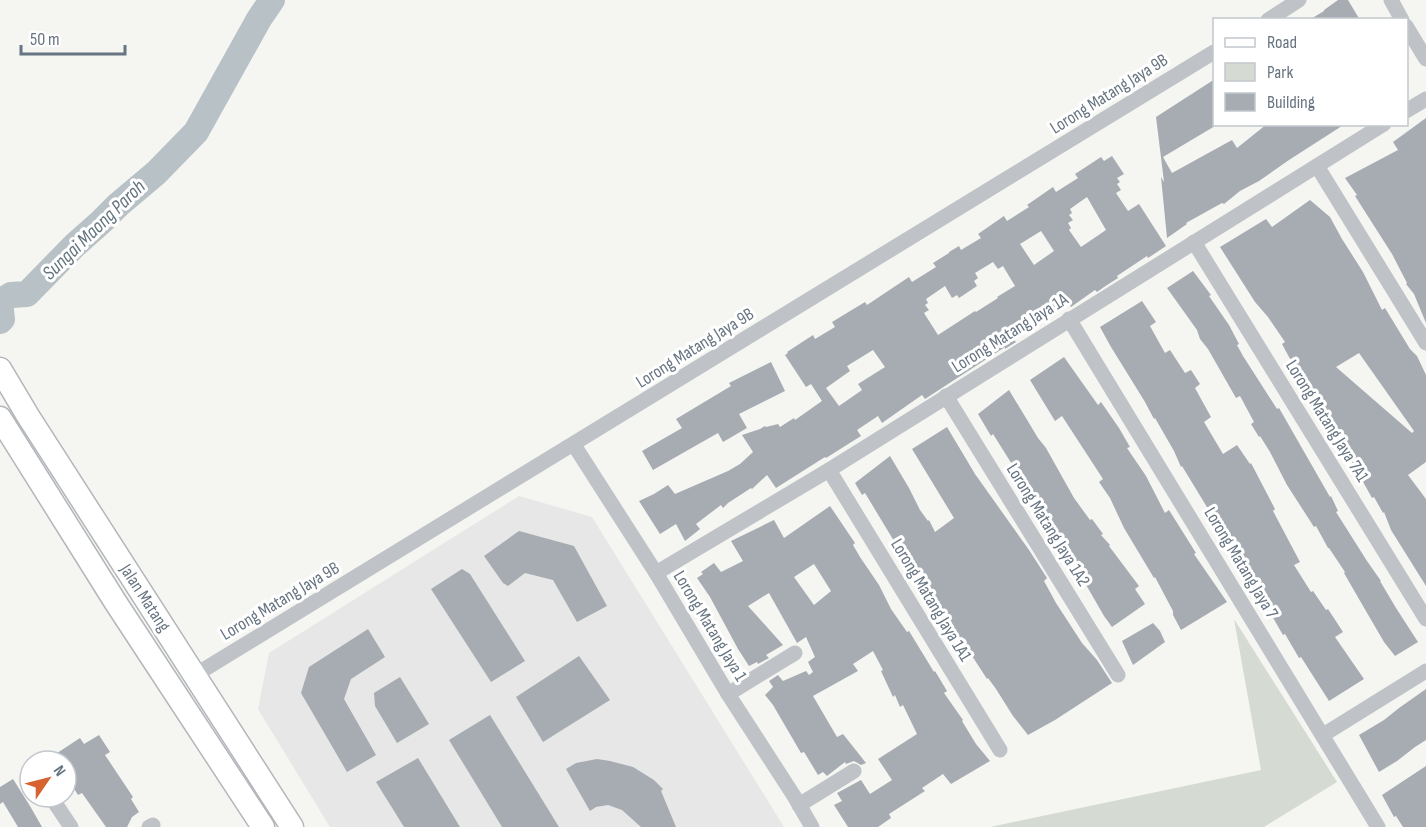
<svg xmlns="http://www.w3.org/2000/svg" width="1426" height="827" font-family="'Sofia Sans Condensed',sans-serif">
<style>
.built{fill:#e6e7e6}
.green{fill:#d5dad2}
.lines{fill:none;stroke-linecap:round;stroke-linejoin:round}
.river{stroke:#b8c1c6;stroke-width:26}
.building{fill:#a6acb2;fill-rule:evenodd}
.primary-casing{stroke:#b3b6ba;stroke-width:25}
.street{stroke:#bfc2c6;stroke-width:15}
.primary{stroke:#fff;stroke-width:22}
.labels{text-anchor:middle;dominant-baseline:central;stroke-width:6;stroke-linejoin:round;paint-order:stroke}
.street-label{font-size:18px;fill:#677481;stroke:#fff}
.water-label{font-size:20px;font-style:italic;fill:#63757e;stroke:#fff}
</style>
<rect width="100%" height="100%" fill="#f5f6f2"/>
<path class="built" d="M519,496L592,517L784,827H330L258,709L269,653Z"/>
<path class="green" d="M1234,619L1337,782L1264,827H990L1261,770Z"/>
<g class="lines">
<path class="river" d="M0,321L2,319L0,302L11,295L27,294L75,245L101,222L118,205L156,173L196,132L259,19L272,0"/>
</g>
<g class="building">
<path d="M1338,0H1348L1360,20H1309L1324,11V10Z"/>
<path d="M1215,79V126L1163,157L1172,173L1232,140L1237,148L1267,124H1345L1289,160L1259,181L1240,191L1224,204L1222,203L1186,223L1187,224L1167,238L1161,177L1164,182L1156,117Z"/>
<path d="M1426,118V323L1414,294L1406,284L1407,283L1392,254L1355,196L1357,195L1345,178L1398,150L1393,142Z"/>
<path d="M1112,156L1124,174L1117,178L1120,182L1117,184L1121,190L1116,193L1128,211L1139,204L1166,246L1148,258L1147,256L1117,276L1118,278L1104,287L1097,292L1095,290L1071,307L1069,304L1014,340L1016,342L1005,349V347L925,399L922,395L882,423L878,416L857,430L861,436L826,458L825,457L776,488L767,475L752,489L751,488L728,503L723,508L721,505L696,524L700,529L685,541L676,524L660,534L639,501L654,494L668,485L675,494L728,471L740,464L753,452L742,435L760,429L765,426L766,427L778,424L780,427L794,418L795,420L822,401L811,384L806,387L785,355L788,353L787,352L813,335L815,339L835,327L832,322L865,302L867,305L909,277L912,282L936,267L933,263L949,253V252L959,246L961,250L981,238L978,234L1004,216L1007,221L1029,207L1027,205L1053,187L1056,192L1078,178L1075,174L1101,157L1104,161ZM1087,197L1106,230L1081,247L1069,230L1071,228L1068,223L1073,220L1069,215L1072,213L1070,209ZM1041,231L1054,251L1034,265L1020,244ZM993,262L998,269L1003,266L1015,286L997,297L998,298L976,312L975,311L938,335L924,313L929,310L925,305L928,303L926,299L945,286L952,298L957,295L959,298L977,286L974,281L978,278L975,273ZM873,350L885,367L858,384L862,390L839,406L826,388L850,371L847,366Z"/>
<path d="M1310,200L1330,217L1342,239L1363,272L1382,310L1385,308L1410,349L1417,356L1426,375V462L1408,475L1426,499V586L1391,530L1384,512L1383,513L1374,497L1372,498L1341,442L1306,388L1310,386L1296,368H1297L1289,357L1282,344L1285,342L1268,317L1255,302L1220,247L1266,219L1272,227ZM1359,353L1414,431L1412,433L1336,367Z"/>
<path d="M1193,271L1211,295L1209,296L1229,325L1239,344L1237,345L1243,356L1277,409L1279,408L1330,497L1331,496L1338,511L1336,512L1367,561L1381,581H1380L1396,608L1418,642L1395,656L1384,642L1363,606L1344,573L1345,572L1329,548H1328L1316,526L1314,527L1287,485L1270,452L1260,436L1259,437L1251,424L1254,422L1240,396L1236,398L1208,349L1200,339L1197,330L1167,288Z"/>
<path d="M1142,301L1156,322L1150,326L1165,353L1170,350L1185,373L1191,370L1200,384L1195,388L1211,417L1204,422L1223,454L1237,445L1250,464L1251,463L1275,509L1273,511L1300,562L1294,565L1311,592L1313,591L1326,610L1328,609L1343,632L1335,637L1364,679L1329,701L1301,657L1299,658L1285,634L1283,635L1272,616L1274,615L1257,588L1240,557L1229,539L1227,540L1214,516L1213,517L1182,466L1181,467L1174,451L1155,418L1154,419L1145,402L1111,347L1100,327Z"/>
<path d="M1064,357L1098,405L1101,402L1119,428L1130,447L1127,448L1146,476L1165,513L1169,510L1196,553L1194,554L1227,602L1181,630L1173,615V611L1155,577L1154,578L1124,528L1110,498L1099,482L1103,479L1062,416L1055,421L1030,380Z"/>
<path d="M771,362L785,391L739,414L747,428L723,442L718,433L653,470L642,451L682,428L676,419L731,386L729,383Z"/>
<path d="M1009,390L1038,438L1046,448L1074,498L1090,520L1092,519L1103,534L1101,535L1110,545L1109,546L1139,586L1135,589L1145,604L1112,627L1104,616L1070,557L1073,555L1050,525L1032,492L1030,493L993,434L991,436L978,414Z"/>
<path d="M947,427L975,474L1029,550L1047,578L1044,581L1056,603L1082,643L1097,660L1112,683L1055,720L1028,735L1013,716L996,689L988,678L987,679L954,628L938,607L936,608L909,569L903,556L865,493L862,495L855,483L890,456L909,488L920,510L928,521L929,520L935,532L954,518L912,449Z"/>
<path d="M830,506L855,543L853,545L860,557L879,585L891,609L907,632L909,631L934,672L935,671L947,691L944,693L963,720L962,721L976,744L990,761L951,784L943,774L922,788L925,791L889,814L891,818L878,827H848L834,805L842,801L837,793L861,780L870,794L892,780L878,759L917,734L903,705L900,707L895,695L893,697L881,671L883,670L873,651L853,664L858,671L813,696L837,737L843,734L866,763L861,765L854,761L846,764L845,762L827,776L823,772L818,775L804,752L801,753L773,705L765,695L773,687L769,681L778,675L783,681L806,671L809,675L813,672L808,662L815,657L806,637L797,643L769,593L748,606L783,645L766,655L769,658L758,664L757,662L749,666L738,649L710,597L697,578L703,574L701,572L714,563L721,572L743,561L731,541L774,520L784,538ZM814,564L831,591L814,605L794,577Z"/>
<path d="M519,531L574,546L607,606L577,622L553,580L525,573L508,586L503,583L484,556Z"/>
<path d="M462,569L470,574L525,661L491,682L431,589Z"/>
<path d="M1153,623L1160,631L1165,642L1133,665L1122,641Z"/>
<path d="M368,629L385,657L351,679L344,699L376,755L347,772L301,693L309,667Z"/>
<path d="M579,656L610,700L543,742L516,697Z"/>
<path d="M400,677L429,724L397,743L375,706L374,693Z"/>
<path d="M1426,689V740L1415,747L1397,761L1379,772L1359,735L1384,720L1399,708Z"/>
<path d="M490,715L559,827H502L449,740Z"/>
<path d="M99,735L110,752L105,755L133,797L131,799L139,812L132,817L127,827H106L82,793L78,795L66,776V761H45L80,738L84,744Z"/>
<path d="M418,758L460,827H404L376,782Z"/>
<path d="M597,759L610,761L633,767L654,780L663,789L661,791L676,827H641L622,810L608,805L596,807L590,811L566,769L576,763Z"/>
<path d="M1426,766V827H1403L1396,816L1394,817L1382,795Z"/>
<path d="M13,779L30,806L42,827H18L3,802L0,804V787Z"/>
</g>
<g class="lines">
<g class="primary-casing">
<g id="primary">
<path d="M0,369L28,416L292,827"/>
<path d="M0,418L116,603L263,827"/>
</g>
</g>
<g class="street">
<path d="M1391,0L1402,20"/>
<path d="M1268,20L1299,0"/>
<path d="M1406,26L1426,59"/>
<path d="M1406,111L1426,99"/>
<path d="M1317,166L1426,343"/>
<path d="M1194,242L1426,619"/>
<path d="M1069,319L1378,827"/>
<path d="M946,396L1118,675"/>
<path d="M574,445L656,573L728,694L794,796L812,827"/>
<path d="M829,470L1000,750"/>
<path d="M656,573L829,470L1384,124"/>
<path d="M195,675L1214,52"/>
<path d="M728,694L795,653"/>
<path d="M1323,735L1426,671"/>
<path d="M51,797L71,827"/>
<path d="M799,805L854,771"/>
<path d="M149,827L153,825"/>
</g>
<use href="#primary" class="primary"/>
</g>
<g class="labels">
<g class="street-label">
<text transform="translate(1109 94) rotate(-32)">Lorong Matang Jaya 9B</text>
<text transform="translate(1010 333) rotate(-32)">Lorong Matang Jaya 1A</text>
<text transform="translate(695 348) rotate(-32)">Lorong Matang Jaya 9B</text>
<text transform="translate(1327 421) rotate(58)">Lorong Matang Jaya 7A1</text>
<text transform="translate(1048 525) rotate(58)">Lorong Matang Jaya 1A2</text>
<text transform="translate(1241 563) rotate(59)">Lorong Matang Jaya 7</text>
<text transform="translate(145 598) rotate(57)">Jalan Matang</text>
<text transform="translate(931 600) rotate(59)">Lorong Matang Jaya 1A1</text>
<text transform="translate(280 601) rotate(-31)">Lorong Matang Jaya 9B</text>
<text transform="translate(710 626) rotate(59)">Lorong Matang Jaya 1</text>
</g>
<g class="water-label">
<text transform="translate(94 230) rotate(-44)">Sungai Maong Paroh</text>
</g>
</g>
<rect x="1213" y="18" width="195" height="108" fill="#ffffff" stroke="#c2c7cd" stroke-width="1.5"/>
<rect x="1225" y="38" width="30" height="9" fill="#ffffff" stroke="#c2c7cd" stroke-width="1.5"/>
<text x="1267" y="48" font-size="18" fill="#677481">Road</text>
<rect x="1225" y="63" width="30" height="18" fill="#d5dad2" stroke="#c2c7cd" stroke-width="1.5"/>
<text x="1267" y="78" font-size="18" fill="#677481">Park</text>
<rect x="1225" y="93" width="30" height="18" fill="#a6acb2" stroke="#c2c7cd" stroke-width="1.5"/>
<text x="1267" y="108" font-size="18" fill="#677481">Building</text>
<g transform="translate(48 779) rotate(55)"><circle r="28" fill="#ffffff" stroke="#c2c7cd" stroke-width="1.5"/>
<path d="M0-4.5L10 22L0 15L-10 22Z" fill="#d76331"/>
<text y="-9" font-size="16" font-weight="bold" text-anchor="middle" fill="#677481">N</text>
</g>
<path d="M21 45v9h104v-9" fill="none" stroke="#677481" stroke-width="3"/>
<text x="30" y="45" font-size="18" fill="#677481" stroke="#ffffff" stroke-width="4.5" paint-order="stroke">50 m</text>
</svg>
